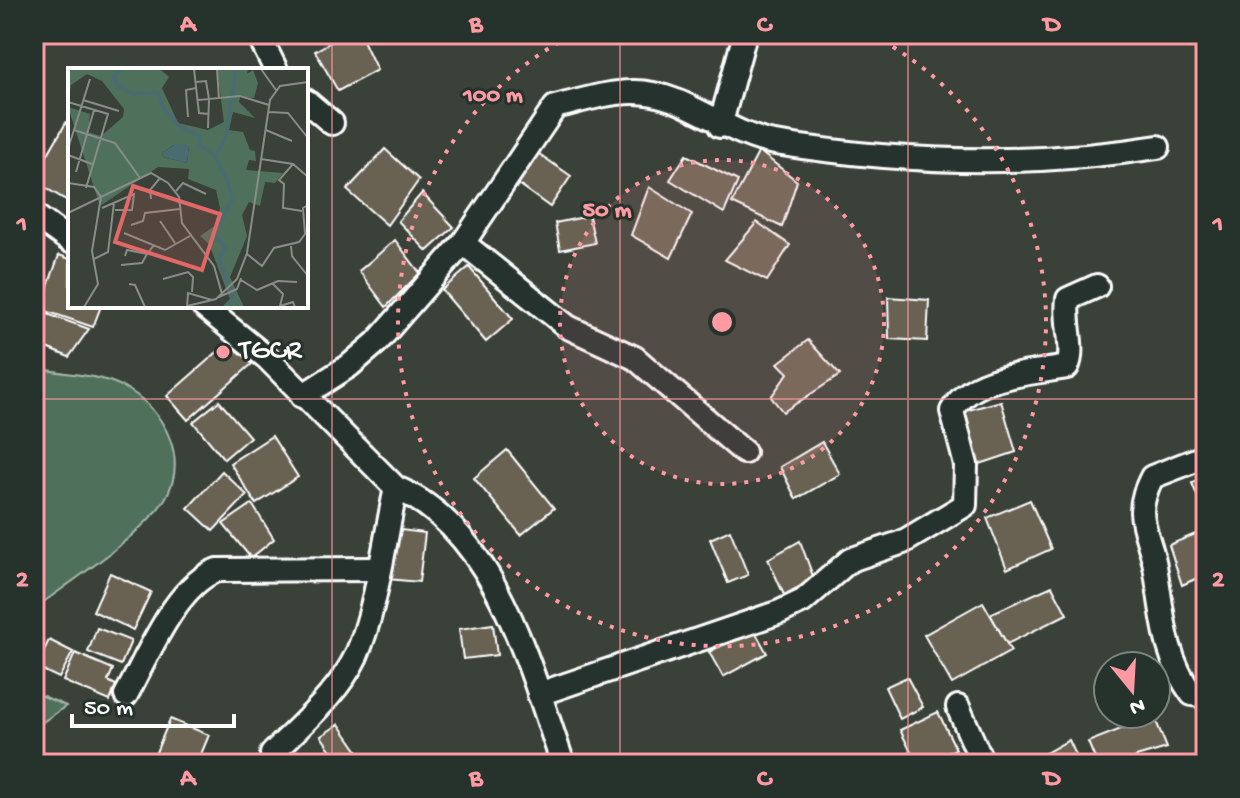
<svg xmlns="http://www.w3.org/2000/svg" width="1240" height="798" font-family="'Gochi Hand',sans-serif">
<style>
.green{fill:#4f715c;stroke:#a7b8ae;stroke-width:2}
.building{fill:#696252;stroke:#fff;stroke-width:2}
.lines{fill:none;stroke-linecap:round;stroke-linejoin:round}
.street-casing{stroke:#fff;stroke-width:28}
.street{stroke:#26332d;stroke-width:22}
.grid{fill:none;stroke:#ff9aa2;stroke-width:2;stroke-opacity:0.55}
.ring{fill:none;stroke:#ff9aa2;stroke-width:4;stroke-dasharray:4 8}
.poi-dot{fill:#ff9aa2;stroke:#26332d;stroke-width:3}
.labels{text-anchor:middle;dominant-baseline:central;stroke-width:6;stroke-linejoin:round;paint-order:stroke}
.poi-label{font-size:30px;fill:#fff;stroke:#26332d;text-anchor:start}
.inset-river{fill:none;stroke:#4a6c71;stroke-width:4}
.inset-road{fill:none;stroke:#898d88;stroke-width:2}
.view{fill:#e26868;fill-opacity:0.15;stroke:#e26868;stroke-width:4}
.inset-edge{fill:none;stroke:#fff;stroke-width:4}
.centre{fill:#ff9aa2;stroke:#26332d;stroke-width:4}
.ring-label{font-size:24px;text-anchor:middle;font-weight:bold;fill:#ff9aa2;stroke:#26332d;stroke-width:6;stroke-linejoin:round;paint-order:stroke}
.neatline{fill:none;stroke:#ff9aa2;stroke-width:3}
.grid-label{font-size:26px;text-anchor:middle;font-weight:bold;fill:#ff9aa2}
</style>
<rect width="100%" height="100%" fill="#3a4138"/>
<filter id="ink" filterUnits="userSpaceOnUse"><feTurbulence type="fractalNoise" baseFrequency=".0125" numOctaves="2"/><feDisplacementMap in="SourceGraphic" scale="16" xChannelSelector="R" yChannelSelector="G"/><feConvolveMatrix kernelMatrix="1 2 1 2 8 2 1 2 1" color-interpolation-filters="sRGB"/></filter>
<g filter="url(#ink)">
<g class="green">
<path d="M34,367C65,376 99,372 129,390C165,412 189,459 165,499C143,535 69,583 34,609Z"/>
<path d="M34,692L66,706L34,728Z"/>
</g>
<g class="building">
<path d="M345,34H360L377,70L338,91L315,51Z"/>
<path d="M67,121L70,123V193L66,200L34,181V178Z"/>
<path d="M385,149L419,180L387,225L347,190Z"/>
<path d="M532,149L571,176L550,207L511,179Z"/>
<path d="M759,151L797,181L782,227L732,203Z"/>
<path d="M686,155L738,181L724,213L670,180Z"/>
<path d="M649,187L692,214L671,258L631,235Z"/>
<path d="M422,193L454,227L427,251L398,221Z"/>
<path d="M589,216L595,243L560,250L555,223Z"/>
<path d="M757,222L790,245L767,281L725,260Z"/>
<path d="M395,240L420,273L386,307L359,271Z"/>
<path d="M59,255L70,259V306H101L93,327L40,309Z"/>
<path d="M469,267L513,319L486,342L442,290Z"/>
<path d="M36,293L41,295L36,310L89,329L69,357L34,343Z"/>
<path d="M888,297L929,300L927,341L889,339Z"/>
<path d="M231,340L252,364L188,420L167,396Z"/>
<path d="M808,340L840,375L783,412L771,397L788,373L778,363Z"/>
<path d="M219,401L250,437L224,459L193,422Z"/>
<path d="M1001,401L1016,452L977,465L961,412Z"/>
<path d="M272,436L298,477L256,504L230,463Z"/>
<path d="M822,442L840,474L796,499L780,467Z"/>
<path d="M507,450L554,508L521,535L474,478Z"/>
<path d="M222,471L247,495L213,531L188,508Z"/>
<path d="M1206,478V517L1192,483Z"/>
<path d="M1030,500L1051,549L1007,569L987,518Z"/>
<path d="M252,504L274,539L251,558L223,524Z"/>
<path d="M393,529L425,533L419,582L388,579Z"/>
<path d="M730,530L748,575L728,583L710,539Z"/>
<path d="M1205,530L1206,574L1182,585L1169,545Z"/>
<path d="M800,541L814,579L784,595L768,559Z"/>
<path d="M110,573L151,592L133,630L93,611Z"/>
<path d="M1052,586L1067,614L1007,644L990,614Z"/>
<path d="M983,602L1011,651L952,684L924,635Z"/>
<path d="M493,624L497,655L463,659L459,629Z"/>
<path d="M97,628L131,641L121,665L88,652Z"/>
<path d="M753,628L767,653L723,677L709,652Z"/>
<path d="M49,640L73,652L59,678L36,667Z"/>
<path d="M75,653L113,669L108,681L116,685L110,701L63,681Z"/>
<path d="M907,677L923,707L900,719L885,687Z"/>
<path d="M938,712L956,749L917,764L900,730Z"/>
<path d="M1154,716L1167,748L1136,757L1138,764H1097L1088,742Z"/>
<path d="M170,719L209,735L197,764H151Z"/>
<path d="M339,724L360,754L346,764H340L321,736Z"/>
<path d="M1069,740L1080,764H1026Z"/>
</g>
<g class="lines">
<g class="street-casing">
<g id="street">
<path d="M258,34L276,70"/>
<path d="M306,101L332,123"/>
<path d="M720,126L745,34"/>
<path d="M34,215L70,241"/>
<path d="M463,243L568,327L635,358L744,452"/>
<path d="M203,306L267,358L396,488C496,530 530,669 563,764"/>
<path d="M302,396L349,366L377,342L463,243L555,107C580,101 607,92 633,92C683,91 726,135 775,143C901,163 1033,167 1158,147"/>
<path d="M1206,456L1152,477C1146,489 1142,499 1142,512C1143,531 1152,548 1155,566C1163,612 1163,655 1192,694L1206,696"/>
<path d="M539,694L780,612L803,601L850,560L903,542L965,505L966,465L952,411C971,375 1030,374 1067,367C1076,350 1064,322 1068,299L1097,286"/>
<path d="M126,695C148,656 175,586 217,570L378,569"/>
<path d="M958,707L983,764"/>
<path d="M272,754C301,724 338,694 356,656C376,612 385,537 396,488"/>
</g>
</g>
<use href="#street" class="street"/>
</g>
</g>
<path class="grid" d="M332,34V764M620,34V764M908,34V764M34,399H1206"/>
<circle cx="722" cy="322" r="162" fill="#ff9aa2" fill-opacity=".12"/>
<g class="ring">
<circle cx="722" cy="322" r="162"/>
<path d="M872 35A324 324 0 1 1 572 35"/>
</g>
<circle class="poi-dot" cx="223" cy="352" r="8"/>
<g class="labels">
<g class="poi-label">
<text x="239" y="352">TGCR</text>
</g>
</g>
<g transform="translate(68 68)">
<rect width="240" height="240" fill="#3a4138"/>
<path d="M0,1H92L101,9L94,20L110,55L140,62L156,54L149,1H180L179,6L185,2L190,15L186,30L172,29L171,34L187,50L165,44L161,62L175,64L182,82L187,83L188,93L181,92L178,102L215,105L207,115L197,114L192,138L181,134L174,147L179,168L162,209L176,239H154L162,231L141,176L132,168L148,157L152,140L148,122L120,111L121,101L90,99L32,138L0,39L22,46L20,64L33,68L55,49L56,41L34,13L19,6L3,17L0,35ZM106,77L121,78L119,95L95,89L94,85Z" fill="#4f715c" fill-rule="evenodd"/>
<path d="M108,76L121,78L119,95L95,89L94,85Z" fill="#4a6c71"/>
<path class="inset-river" d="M53,1L45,8L48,16L64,26L90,24L94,38L111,58L132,68V77L147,88L160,114L164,132L146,166L158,181L151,190L165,230L160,239M147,88L158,69L168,1"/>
<path class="inset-road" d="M126,1L131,45L141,46M149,1L151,31M193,1L208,22M128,14L138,13L141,31L172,28L201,37M15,32L51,43M130,32L141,31L140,60M0,34L40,46L18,120M201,44L220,45L240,70M120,49L118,22L128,20M6,62L47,75L72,110M198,62L224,73M0,81L22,11M0,87L24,96M193,91L225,96L240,109M225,96L211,112L216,116L215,140L234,143M8,104L26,42M0,115L26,119L33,129L83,105L100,115L111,129L114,155L146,198L154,226M108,123L115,115L138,126M83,131L82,122L92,110M34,140L66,126L64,142H47M0,145L33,129L24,183L30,216L16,239M92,153L107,175M63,157L75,153L77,145L112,141M56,165L97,182L122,168M223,178L224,188L240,208M179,186L194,198L206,180L231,174L237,166L235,140L240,137M57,188L59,182L79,186L86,177M26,191L40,184L46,135M0,196L1,239M53,197L74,195L79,186M95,211L120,204L125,209L124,224M173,212L189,222L210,213L229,214M204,215L215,226L212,238L225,234L227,239M61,216L67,217L77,239M151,229L169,221L173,210M115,239L148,231L169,211L179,185L202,32L212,18L240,14M119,239L120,225L144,232"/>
<path class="view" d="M65,118L152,146L134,202L47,174Z"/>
<rect width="240" height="240" class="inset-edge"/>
</g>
<circle cx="722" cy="322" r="12" class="centre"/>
<g class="ring-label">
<text x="493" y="101">100 m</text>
<text x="607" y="216">50 m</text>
</g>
<rect width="1240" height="798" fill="none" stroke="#26332d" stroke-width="88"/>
<g transform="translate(1132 690) rotate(162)"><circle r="38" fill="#26332d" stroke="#7d8581" stroke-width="2"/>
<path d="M0-6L14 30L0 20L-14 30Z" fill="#ff9aa2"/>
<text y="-12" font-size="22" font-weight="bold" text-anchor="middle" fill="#ffffff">N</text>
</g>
<path d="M72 714v12h162v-12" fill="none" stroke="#ffffff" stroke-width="4"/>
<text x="84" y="714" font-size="24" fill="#ffffff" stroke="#26332d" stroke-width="6" paint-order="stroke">50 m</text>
<rect x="44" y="44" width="1152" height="710" class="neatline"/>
<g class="grid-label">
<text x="188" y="31">A</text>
<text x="476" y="31">B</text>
<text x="764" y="31">C</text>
<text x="1052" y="31">D</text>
<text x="22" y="231">1</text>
<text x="1218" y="231">1</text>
<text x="22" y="586">2</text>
<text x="1218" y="586">2</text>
<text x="188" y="785">A</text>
<text x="476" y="785">B</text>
<text x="764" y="785">C</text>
<text x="1052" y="785">D</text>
</g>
</svg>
